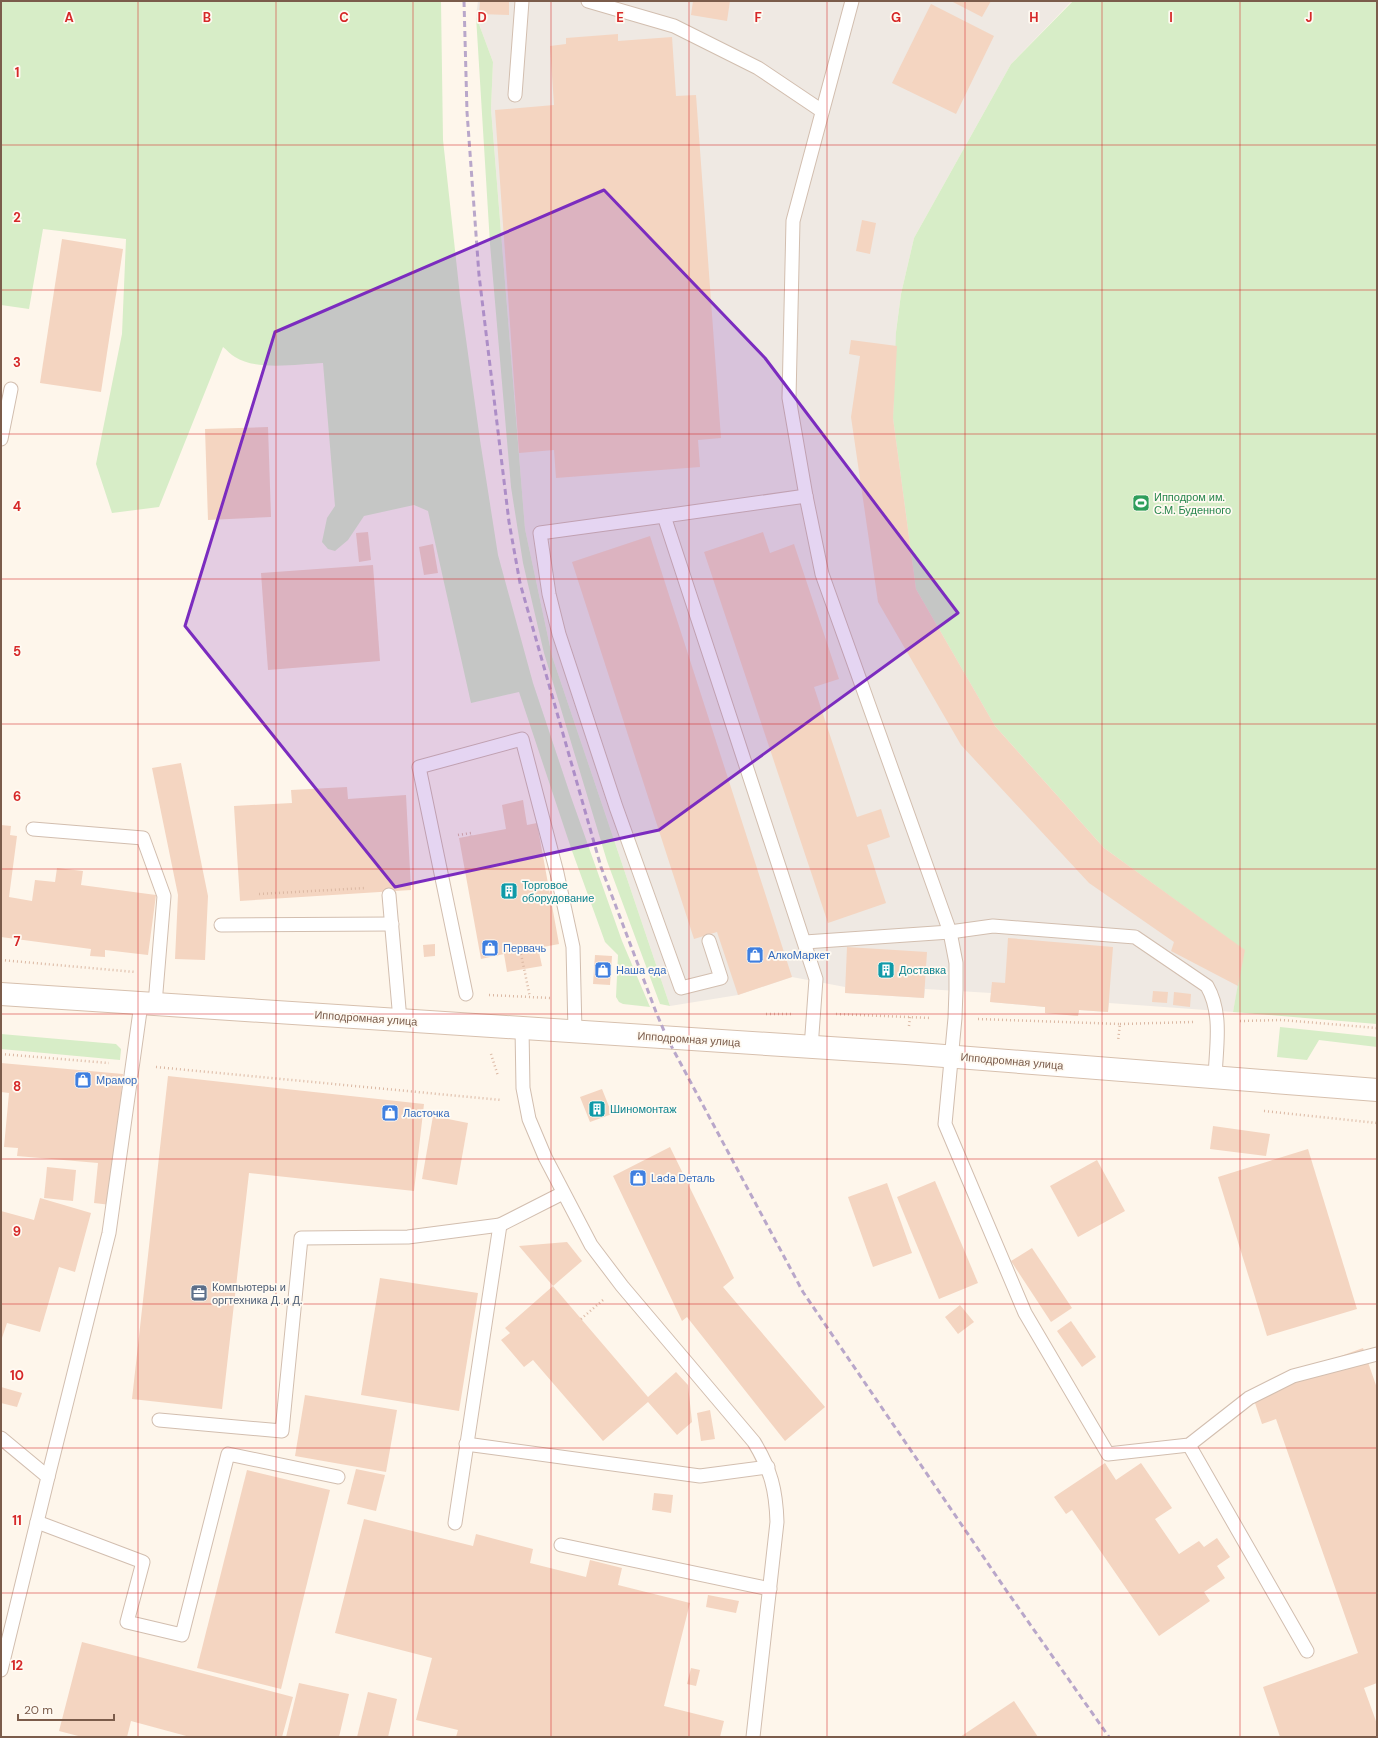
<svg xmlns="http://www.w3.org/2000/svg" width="1378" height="1738" font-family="'DM Sans',sans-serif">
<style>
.industrial{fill:#efe9e3}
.green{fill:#d7edc7}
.building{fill:#f4d5c1}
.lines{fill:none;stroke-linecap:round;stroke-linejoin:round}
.lane-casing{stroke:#d2beaf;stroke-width:15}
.secondary-casing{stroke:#d7c0ae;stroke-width:24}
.path{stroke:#dbb8a3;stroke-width:2.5;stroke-dasharray:1 3;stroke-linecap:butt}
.lane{stroke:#fff;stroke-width:13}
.secondary{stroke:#fff;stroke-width:22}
.rail{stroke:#b9a7ca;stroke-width:3;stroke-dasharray:6 4;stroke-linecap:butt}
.marked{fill:#7b2cbf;fill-opacity:0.2;stroke:#7b2cbf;stroke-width:3;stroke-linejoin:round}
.grid{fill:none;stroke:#d62828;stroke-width:1;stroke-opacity:0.55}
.labels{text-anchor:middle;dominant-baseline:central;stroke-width:3.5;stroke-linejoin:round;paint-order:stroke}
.leisure-label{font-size:11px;fill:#27864d;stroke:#fffaf2;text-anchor:start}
.culture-label{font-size:11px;fill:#0d838f;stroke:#fffaf2;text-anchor:start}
.shop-label{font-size:11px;fill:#366cbe;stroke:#fffaf2;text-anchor:start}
.street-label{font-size:11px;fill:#7b5c4b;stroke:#fffaf2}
.service-label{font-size:11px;fill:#4e5e75;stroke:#fffaf2;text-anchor:start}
.grid-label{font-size:13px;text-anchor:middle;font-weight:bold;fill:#d62828;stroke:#fffaf2;stroke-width:3.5;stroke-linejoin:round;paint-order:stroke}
</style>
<rect width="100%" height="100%" fill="#fef6eb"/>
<path class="industrial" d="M478,1H1072L1011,64L914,238L901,294L896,332V368L995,726L1104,848L1245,950L1233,1012L1109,1003L1108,1012L1079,1010L1078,1016L1045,1013V1007L990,1002L991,993L925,989L924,998L845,993V987L792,977L738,995L670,1006L552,656L525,529L491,109L493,62L476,16Z"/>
<g class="green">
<path d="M1,1H441L443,140L460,296L480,440L498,555L533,683L571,797L622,941L650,1007L623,1004L619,1002L616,997L618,955L605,942L571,848L519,692L471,703L428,511L414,505L364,516L348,540L335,551L328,549L322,542L327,518L335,506L323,363C298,364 256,371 235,357C231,355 227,350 223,347L159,507L112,513L96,464L122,334L126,239L43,229L29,309L1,305Z"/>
<path d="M1073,1H1377V1024L1233,1012L1244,950L1104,848L995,726L916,589L893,418L896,332L901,294L914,238L1011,64Z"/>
<path d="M476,16L493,62L491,109L525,529L552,656L670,1006L660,1004L607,861L544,653L523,563L511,487L490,244Z"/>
<path d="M1280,1027L1377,1037V1047L1319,1040L1307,1060L1277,1057Z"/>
<path d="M1,1034L116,1044L121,1049L120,1060L1,1049Z"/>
</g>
<g class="building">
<path d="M480,1H509V15L479,14Z"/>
<path d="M693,1H730L727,21L691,15Z"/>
<path d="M951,1H991L982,17Z"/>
<path d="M931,4L994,36L956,114L892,83Z"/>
<path d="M618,34V41L672,37L676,96L696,95L721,438L698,440L700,467L556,478L554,450L519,453L495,110L554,105L550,46L566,44V38Z"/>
<path d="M862,220L876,223L870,254L856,251Z"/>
<path d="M62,239L123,249L101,392L40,383Z"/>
<path d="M851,340L897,346L893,418L916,589L995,726L1104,848L1245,950L1238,986L1171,951L1174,942L1089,883L961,745L878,602L851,417L860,356L849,354Z"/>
<path d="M268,427L271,517L208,520L205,429Z"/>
<path d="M368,532L371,560L359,562L356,533Z"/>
<path d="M763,532L770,553L794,544L839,679L814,687L857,817L881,809L890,837L867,845L886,903L828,923L704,552Z"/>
<path d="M650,536L792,977L738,995L717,932L694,939L572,562Z"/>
<path d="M433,544L438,573L424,575L419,547Z"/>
<path d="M373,565L380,661L268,670L261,573Z"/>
<path d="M181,763L208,896L205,960L175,959L178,895L152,768Z"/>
<path d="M347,787L348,799L406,795L411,890L240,901L234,806L292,803L291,790Z"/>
<path d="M523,800L527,825L537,823L559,944L538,948L542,966L507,972L504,954L481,959L459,838L506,829L502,805Z"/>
<path d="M1,825L11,826L10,835L17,836L9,897L32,901L35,880L55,882L57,868L83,871L81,885L156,895L148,955L105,950V957L90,956L91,949L1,937Z"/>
<path d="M1008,938L1113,947L1108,1012L1079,1010L1078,1016L1045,1013V1007L990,1002L992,982L1005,983Z"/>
<path d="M435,944V956L424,957L423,945Z"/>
<path d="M847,947L927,952L924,998L845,993Z"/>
<path d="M595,955L612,956L610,985L593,984Z"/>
<path d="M1153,991L1168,992L1167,1003L1152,1002Z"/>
<path d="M1174,992L1191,994L1190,1007L1173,1005Z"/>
<path d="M1,1063L123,1074L111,1205L94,1203L98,1163L17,1156L18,1148L4,1147L9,1093L1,1092Z"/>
<path d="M168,1076L424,1104L414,1191L249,1173L222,1409L132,1399Z"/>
<path d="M602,1089L612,1114L590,1122L580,1097Z"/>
<path d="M433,1116L468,1123L457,1185L422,1179Z"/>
<path d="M1213,1126L1270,1134L1266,1156L1210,1149Z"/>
<path d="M670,1147L734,1278L723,1287L825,1407L785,1441L687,1317L682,1321L613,1176Z"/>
<path d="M1308,1149L1357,1309L1267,1336L1218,1177Z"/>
<path d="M1097,1160L1125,1211L1078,1237L1050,1186Z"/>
<path d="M47,1167L76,1170L73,1201L44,1198Z"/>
<path d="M935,1181L978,1283L939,1299L897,1197Z"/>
<path d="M887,1183L912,1253L873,1267L848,1197Z"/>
<path d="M40,1198L91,1213L75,1272L59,1267L40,1332L7,1323L1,1341V1211L34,1220Z"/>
<path d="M567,1242L582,1261L553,1286L519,1246Z"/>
<path d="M1032,1248L1072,1308L1051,1322L1011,1261Z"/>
<path d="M380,1278L478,1293L459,1411L361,1395Z"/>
<path d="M553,1286L648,1397L676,1372L688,1385L692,1422L677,1435L648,1402L603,1441L533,1360L524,1367L501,1340L510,1333L505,1328Z"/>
<path d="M960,1305L974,1322L958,1334L945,1317Z"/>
<path d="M1071,1321L1096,1357L1082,1367L1057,1331Z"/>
<path d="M1363,1348L1377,1388V1683L1364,1688L1377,1724V1737H1280L1263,1687L1358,1653L1276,1419L1262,1424L1252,1394L1264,1384Z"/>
<path d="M1,1387L22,1393L17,1407L1,1403Z"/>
<path d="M305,1395L397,1410L386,1472L295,1456Z"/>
<path d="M710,1410L715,1439L701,1441L697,1413Z"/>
<path d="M1105,1463L1116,1480L1141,1463L1172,1508L1155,1519L1179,1554L1199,1541L1204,1547L1217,1538L1230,1557L1217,1566L1225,1578L1204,1592L1210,1601L1159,1636L1072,1510L1066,1514L1054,1497Z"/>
<path d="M356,1469L385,1475L376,1511L347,1504Z"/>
<path d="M247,1470L330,1490L281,1689L197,1668Z"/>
<path d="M654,1493L673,1495L671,1513L652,1510Z"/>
<path d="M364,1519L473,1546L476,1534L533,1549L530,1563L586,1577L590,1560L622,1568L618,1585L690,1603L664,1706L724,1721L720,1737H456L458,1730L416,1720L432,1658L335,1633Z"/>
<path d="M708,1595L739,1601L736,1613L706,1607Z"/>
<path d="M82,1642L293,1697L282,1737H190L131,1721L127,1737H82L59,1731Z"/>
<path d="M691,1668L700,1670L696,1686L687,1684Z"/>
<path d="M299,1683L349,1694L339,1737H286Z"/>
<path d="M368,1692L397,1699L388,1737H357Z"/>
<path d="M1014,1701L1038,1737H960Z"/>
</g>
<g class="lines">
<g class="lane-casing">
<g id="lane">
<path d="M588,1L674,26L758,68L822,111"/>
<path d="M852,1L793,221L789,398L806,496L822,574L950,932L956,963V990L955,1018L945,1124L1025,1313L1108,1454L1189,1445L1249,1398L1293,1376L1377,1354"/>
<path d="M515,95L522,1"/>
<path d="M1,439L11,389"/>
<path d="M806,496L664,516L816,979L811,1048"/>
<path d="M664,516L540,533L549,594L559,634L616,807L681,988L721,978L709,941"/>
<path d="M33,829L143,838L164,896L155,1004"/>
<path d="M389,895L400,1020"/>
<path d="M221,925L392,924"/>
<path d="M805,942L950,932L993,926L1135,937L1207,986C1223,1014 1216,1047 1215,1078"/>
<path d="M466,994L419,767L522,739L557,873L573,947L575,1031"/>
<path d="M522,1028L523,1088L529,1119L545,1157L591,1245L622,1286L754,1442C771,1470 776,1490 777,1522L753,1737"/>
<path d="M159,1420L282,1431L301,1238L408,1237L500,1225L563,1193"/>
<path d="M1,1438L48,1477L1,1670"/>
<path d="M466,1444L700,1476L768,1467"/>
<path d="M1189,1445L1307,1651"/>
<path d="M48,1477L109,1233L141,1004"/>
<path d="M37,1522L143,1562L127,1622L182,1635L228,1454L338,1477"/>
<path d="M455,1523L500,1225"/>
<path d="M561,1545L770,1589"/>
</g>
</g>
<g class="secondary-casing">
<path id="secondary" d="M1,994L906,1053L1377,1090"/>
</g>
<g class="path">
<path d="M458,835L471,833V836"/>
<path d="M259,894L366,888"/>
<path d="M521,954L530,997"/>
<path d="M1,960L135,972"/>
<path d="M489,995L550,998"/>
<path d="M766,1014H791"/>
<path d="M836,1014L931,1018"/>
<path d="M978,1019L1120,1024L1118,1041"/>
<path d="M1240,1021L1282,1020L1377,1028"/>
<path d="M1120,1024L1193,1022"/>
<path d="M909,1026L910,1017"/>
<path d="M1,1054L109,1063"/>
<path d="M491,1054L498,1076"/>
<path d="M156,1067L501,1100"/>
<path d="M1264,1111L1377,1123"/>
<path d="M581,1319L603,1300"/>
</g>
<use href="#lane" class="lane"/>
<use href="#secondary" class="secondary"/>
<path class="rail" d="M464,1L467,112L479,275L509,522L520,583L601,867L656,1012L667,1038L803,1292L1006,1590L1109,1737"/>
</g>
<path class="marked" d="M604,190L765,358L958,613L659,830L395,887L185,626L275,332Z"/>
<path class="grid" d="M138,1V1737M276,1V1737M413,1V1737M551,1V1737M689,1V1737M827,1V1737M965,1V1737M1102,1V1737M1240,1V1737M1,145H1377M1,290H1377M1,434H1377M1,579H1377M1,724H1377M1,869H1377M1,1014H1377M1,1159H1377M1,1304H1377M1,1448H1377M1,1593H1377"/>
<defs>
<g id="stadium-square" transform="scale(0.9)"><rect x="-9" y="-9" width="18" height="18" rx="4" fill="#2e9e5b" stroke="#fffaf2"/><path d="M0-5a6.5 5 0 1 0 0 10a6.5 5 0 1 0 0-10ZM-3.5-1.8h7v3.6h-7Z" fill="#fff"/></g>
<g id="building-square" transform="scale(0.9)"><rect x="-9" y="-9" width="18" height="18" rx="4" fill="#0f9aa8" stroke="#fffaf2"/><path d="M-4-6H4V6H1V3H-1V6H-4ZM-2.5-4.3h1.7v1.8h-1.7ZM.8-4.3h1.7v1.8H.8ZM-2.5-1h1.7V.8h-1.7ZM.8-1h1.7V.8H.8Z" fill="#fff"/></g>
<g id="shop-square" transform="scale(0.9)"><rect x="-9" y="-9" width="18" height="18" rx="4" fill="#3f7fe0" stroke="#fffaf2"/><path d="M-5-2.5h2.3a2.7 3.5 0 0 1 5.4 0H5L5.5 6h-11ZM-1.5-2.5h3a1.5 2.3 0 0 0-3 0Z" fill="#fff"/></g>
<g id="office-square" transform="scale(0.9)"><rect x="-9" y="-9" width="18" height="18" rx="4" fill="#5c6f8a" stroke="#fffaf2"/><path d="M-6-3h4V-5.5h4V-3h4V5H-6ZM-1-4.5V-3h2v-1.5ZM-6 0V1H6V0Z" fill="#fff"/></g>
</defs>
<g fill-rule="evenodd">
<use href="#stadium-square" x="1141" y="503"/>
<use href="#building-square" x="509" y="891"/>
<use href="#shop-square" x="490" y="948"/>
<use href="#shop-square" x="755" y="955"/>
<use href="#shop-square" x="603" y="970"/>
<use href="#building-square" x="886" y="970"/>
<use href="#shop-square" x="83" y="1080"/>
<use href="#building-square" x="597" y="1109"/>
<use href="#shop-square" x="390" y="1113"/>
<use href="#shop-square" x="638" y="1178"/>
<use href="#office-square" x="199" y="1293"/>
</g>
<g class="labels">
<g class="leisure-label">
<text x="1154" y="497">Ипподром им.<tspan x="1154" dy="13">С.М. Буденного</tspan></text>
</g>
<g class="culture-label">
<text x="522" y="885">Торговое<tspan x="522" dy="13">оборудование</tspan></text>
<text x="899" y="970">Доставка</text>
<text x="610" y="1109">Шиномонтаж</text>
</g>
<g class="shop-label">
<text x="503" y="948">Первачь</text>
<text x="768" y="955">АлкоМаркет</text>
<text x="616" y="970">Наша еда</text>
<text x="96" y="1080">Мрамор</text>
<text x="403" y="1113">Ласточка</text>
<text x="651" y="1178">Lada Dеталь</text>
</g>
<g class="street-label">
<text transform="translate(366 1018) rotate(4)">Ипподромная улица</text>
<text transform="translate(689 1039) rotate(4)">Ипподромная улица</text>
<text transform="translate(1012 1061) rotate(5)">Ипподромная улица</text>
</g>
<g class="service-label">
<text x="212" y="1287">Компьютеры и<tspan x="212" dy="13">оргтехника Д. и Д.</tspan></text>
</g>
</g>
<g class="grid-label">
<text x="69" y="22">A</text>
<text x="207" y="22">B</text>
<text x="344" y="22">C</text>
<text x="482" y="22">D</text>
<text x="620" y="22">E</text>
<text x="758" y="22">F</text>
<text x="896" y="22">G</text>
<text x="1034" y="22">H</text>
<text x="1171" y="22">I</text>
<text x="1309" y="22">J</text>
<text x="17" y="77">1</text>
<text x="17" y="222">2</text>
<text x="17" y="367">3</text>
<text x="17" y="511">4</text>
<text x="17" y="656">5</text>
<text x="17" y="801">6</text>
<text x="17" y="946">7</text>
<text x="17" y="1091">8</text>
<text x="17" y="1236">9</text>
<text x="17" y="1380">10</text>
<text x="17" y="1525">11</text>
<text x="17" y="1670">12</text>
</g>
<rect width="1378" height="1738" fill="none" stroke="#7b5c4b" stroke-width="4"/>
<path d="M18 1714v6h96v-6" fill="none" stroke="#7b5c4b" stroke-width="2"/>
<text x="24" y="1714" font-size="12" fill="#7b5c4b" stroke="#fffaf2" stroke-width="3" paint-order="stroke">20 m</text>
</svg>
